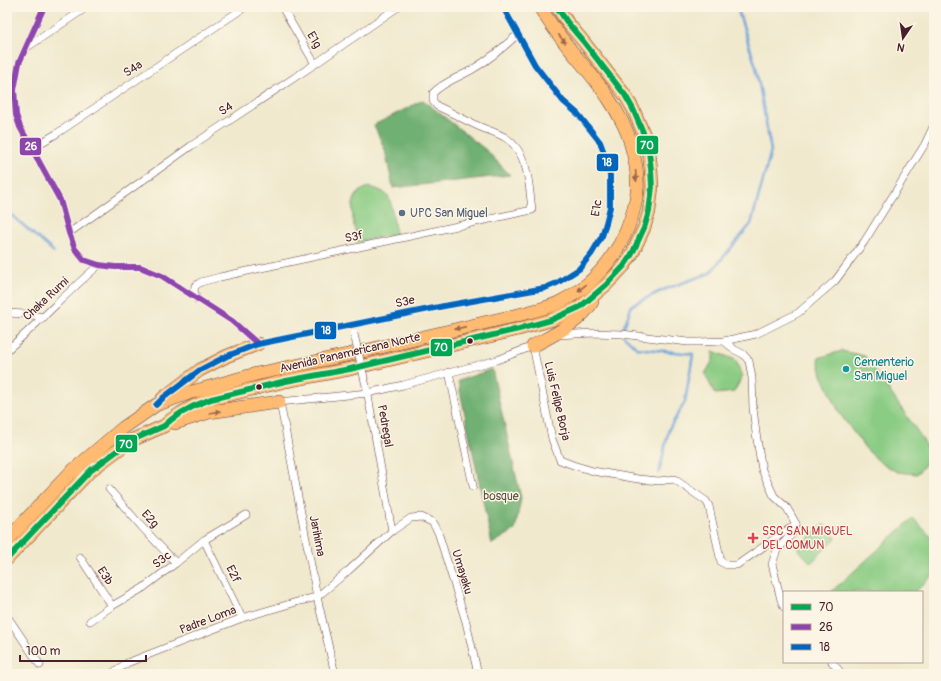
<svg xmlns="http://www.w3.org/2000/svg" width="941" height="681" font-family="Pangolin,sans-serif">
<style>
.green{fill:#8bcc84;stroke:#6a7658}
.forest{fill:#70b072;stroke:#5d684e}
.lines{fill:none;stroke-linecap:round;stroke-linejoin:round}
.stream{stroke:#6ba0d8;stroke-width:2.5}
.street-casing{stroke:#633d43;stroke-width:8}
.highway-casing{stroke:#633d43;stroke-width:14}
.street{stroke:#fff;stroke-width:7}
.highway{stroke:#febb71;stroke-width:13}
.street-bridge-casing{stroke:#633d43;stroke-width:8;stroke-linecap:butt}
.street-bridge{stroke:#fff;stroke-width:7}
.bus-1-casing{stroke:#fcf5e5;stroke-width:9}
.bus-2-casing{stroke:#fcf5e5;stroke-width:9}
.bus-3-casing{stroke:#fcf5e5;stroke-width:9}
.bus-1{stroke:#00a651;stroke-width:6}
.bus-2{stroke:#8e44ad;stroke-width:6}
.bus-3{stroke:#0065bd;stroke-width:6}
.oneway{fill:#9b654a}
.service-dot{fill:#5c6f8a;stroke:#fcf5e5;stroke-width:1.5}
.bus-dot{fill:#4a1f2b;stroke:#fcf5e5;stroke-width:1.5}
.culture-dot{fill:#0f9aa8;stroke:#fcf5e5;stroke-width:1.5}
.health-dot{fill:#e0444e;stroke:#fcf5e5;stroke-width:1.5}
.labels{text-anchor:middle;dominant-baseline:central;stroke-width:3;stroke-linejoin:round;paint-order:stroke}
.street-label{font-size:12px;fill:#4a1f2b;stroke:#fcf5e5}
.service-label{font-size:12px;fill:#4e5e75;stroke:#fcf5e5;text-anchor:start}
.culture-label{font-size:12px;fill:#0d838f;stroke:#fcf5e5;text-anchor:start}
.park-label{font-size:12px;fill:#5e5346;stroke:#fcf5e5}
.health-label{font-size:12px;fill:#be3a42;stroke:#fcf5e5;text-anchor:start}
.line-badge{stroke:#fcf5e5;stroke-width:1.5}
.badge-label{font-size:11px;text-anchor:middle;font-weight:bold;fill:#fff}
</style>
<rect width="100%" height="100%" fill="#fcf5e5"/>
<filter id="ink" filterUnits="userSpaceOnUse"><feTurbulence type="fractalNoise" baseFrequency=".025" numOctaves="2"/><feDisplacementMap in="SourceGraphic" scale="8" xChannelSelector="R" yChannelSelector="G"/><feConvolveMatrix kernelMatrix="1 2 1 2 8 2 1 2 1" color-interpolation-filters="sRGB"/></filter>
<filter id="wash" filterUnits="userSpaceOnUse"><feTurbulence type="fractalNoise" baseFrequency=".012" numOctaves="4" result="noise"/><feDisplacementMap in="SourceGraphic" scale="16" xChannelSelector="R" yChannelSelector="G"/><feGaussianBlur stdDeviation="0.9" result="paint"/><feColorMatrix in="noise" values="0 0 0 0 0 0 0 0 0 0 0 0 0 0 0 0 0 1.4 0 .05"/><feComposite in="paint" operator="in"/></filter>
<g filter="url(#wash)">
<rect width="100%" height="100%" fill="#f0e9cd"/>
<g class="green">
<path d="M369,187C377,189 385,191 389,198C392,205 394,225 396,234L357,242C354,223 344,194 369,187Z"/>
<path d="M713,351L736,360L742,377L734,392L715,394L705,374L713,360Z"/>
<path d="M842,351L865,356L922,438L931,457L917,474L897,472L881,463L866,449L840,414L822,375L818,358Z"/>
<path d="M913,518L934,540V574L915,592H831Z"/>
<path d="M824,524L836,538L811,563L797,548Z"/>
</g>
<g class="forest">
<path d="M423,100L486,150L510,175L393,188L385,150L374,125Z"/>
<path d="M492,369L521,498L515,530L492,544L458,381Z"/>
</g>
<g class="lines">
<g class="stream">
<path d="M7,211L54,252"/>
<path d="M622,332L632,305L663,290L710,273L751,224L771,151L756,67L737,7"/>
<path d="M624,336L637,348L693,354L685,402L669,429L659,473"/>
</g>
</g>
</g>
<g filter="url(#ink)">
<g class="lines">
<g class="street-casing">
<g id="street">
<path d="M44,7L19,63L14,90L16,115L20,127L60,200L69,233L75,249L84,260L99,265L115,267H140L162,276L232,321L258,344L444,306L545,288L557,283L579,269L592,253L602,236L606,223L610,207V176L607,161L600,142L578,114L563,101L535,65L503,7"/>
<path d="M282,7L315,64"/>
<path d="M26,48L87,7"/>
<path d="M32,148L56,134L245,7"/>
<path d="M69,233L191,146L315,64L398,7"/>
<path d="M197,299L194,291L195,286L201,282L220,277L532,210C529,186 529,153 506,138C498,133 487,130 478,126C464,120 451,112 437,106L433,101V93C443,82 460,77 473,69C490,59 504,47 518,34"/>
<path d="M7,313L25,314L44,317"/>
<path d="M557,335L593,333L622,334L688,342H699L724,341L756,334L798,313L835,281L864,242L925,144L934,125"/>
<path d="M724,341L735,350L743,354L749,361L752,378L753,408L756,433L762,470L774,496L787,508L796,524L795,527L791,535L777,550L772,564L781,600L784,607"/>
<path d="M7,350C39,323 67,292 99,265"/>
<path d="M449,372L473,486"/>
<path d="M367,390L392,531"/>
<path d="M279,402L368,393L403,385L497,360L533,346L552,439L560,460L573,465L593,471L638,479L659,481L674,479L706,501L709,506L721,562L727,565H737L796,524"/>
<path d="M280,402L317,597L335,674"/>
<path d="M109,489L141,526L176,563"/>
<path d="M204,540L242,618"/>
<path d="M80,557L112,606"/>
<path d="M7,616L40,665"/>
<path d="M90,621L112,606L143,588L176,563L204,540L246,515"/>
<path d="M832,662L842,674"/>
<path d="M111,674L127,663L242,618L300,601L317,597L348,571L392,531L411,518L421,517L432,522L438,532L466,622L478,674"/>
</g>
</g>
<g class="highway-casing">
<g id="highway">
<path d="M533,346C553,335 580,323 592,302"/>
<path d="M163,398L200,370L227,356L258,344"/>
<path d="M175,423L209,412L279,402"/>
<path d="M7,540L70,473L123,428L156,405L192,392L256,374L347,355L522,314C535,310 550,308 562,301C601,281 628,242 636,199C639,183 636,162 631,145C628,131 617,111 609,99C588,67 559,41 540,7"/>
<path d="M7,559L90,471L130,441L164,426L172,419L181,413L194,406L211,399L286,381L350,369L519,329L551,320L580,307L606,285L624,266L632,254L644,228L649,212L652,187L651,169L649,152L645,137L633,109L625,95L583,41L567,22L557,7"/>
</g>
</g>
<use href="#street" class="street"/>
<use href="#highway" class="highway"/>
<g class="street-bridge-casing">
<path id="street-bridge" d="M354,334L366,386"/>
</g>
<use href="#street-bridge" class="street-bridge"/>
<g class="bus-1-casing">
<path id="bus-1" d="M7,559L90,471L130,441L164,426L172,419L181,413L194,406L211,399L286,381L350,369L519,329L551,320L580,307L606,285L624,266L632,254L644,228L649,212L652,187L651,169L649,152L645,137L633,109L625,95L583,41L567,22L557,7"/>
</g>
<g class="bus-2-casing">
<path id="bus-2" d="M44,7L19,63L14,90L16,115L20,127L60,200L69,233L75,249L84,260L99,265L115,267H140L162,276L232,321L258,344"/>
</g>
<g class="bus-3-casing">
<path id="bus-3" d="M156,405L163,398L200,370L227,356L258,344L444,306L545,288L557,283L579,269L592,253L602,236L606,223L610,207V176L607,161L600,142L578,114L563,101L535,65L503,7"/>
</g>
<use href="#bus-1" class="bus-1"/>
<use href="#bus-2" class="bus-2"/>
<use href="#bus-3" class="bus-3"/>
</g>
<defs><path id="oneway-solid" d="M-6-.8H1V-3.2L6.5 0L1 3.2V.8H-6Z"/></defs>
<g class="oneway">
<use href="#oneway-solid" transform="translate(562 39) rotate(52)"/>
<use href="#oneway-solid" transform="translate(636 176) rotate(85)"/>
<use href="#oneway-solid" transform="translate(582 288) rotate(141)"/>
<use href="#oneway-solid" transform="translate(460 328) rotate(167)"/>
<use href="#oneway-solid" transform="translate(215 412) rotate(-9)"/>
</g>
</g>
<circle class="service-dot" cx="402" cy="213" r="4"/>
<g class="bus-dot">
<circle cx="470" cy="341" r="3.5"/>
<circle cx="259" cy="387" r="3.5"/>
</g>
<circle class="culture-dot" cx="846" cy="369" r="4"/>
<path class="health-dot" d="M751 532h4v4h4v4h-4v4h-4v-4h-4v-4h4z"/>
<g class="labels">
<g class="street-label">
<text transform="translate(314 40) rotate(59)">E1g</text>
<text transform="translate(133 69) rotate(-34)">S4a</text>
<text transform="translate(226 109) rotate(-33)">S4</text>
<text transform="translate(597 208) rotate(-81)">E1c</text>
<text transform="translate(354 237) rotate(-12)">S3f</text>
<text transform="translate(46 299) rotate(-43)">Chaka Rumi</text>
<text transform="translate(405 302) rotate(-12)">S3e</text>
<text transform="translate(350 353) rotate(-13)">Avenida Panamericana Norte</text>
<text transform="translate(557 401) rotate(77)">Luis Felipe Borja</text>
<text transform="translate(385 426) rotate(80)">Pedregal</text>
<text transform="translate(150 519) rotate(48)">E2g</text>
<text transform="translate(317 536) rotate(79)">Jarihima</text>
<text transform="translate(162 560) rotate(-37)">S3c</text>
<text transform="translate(462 572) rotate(73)">Umayaku</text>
<text transform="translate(233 574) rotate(64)">E2f</text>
<text transform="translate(105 576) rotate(57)">E3b</text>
<text transform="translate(208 620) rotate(-21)">Padre Loma</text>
</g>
<g class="service-label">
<text x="410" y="213">UPC San Miguel</text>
</g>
<g class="culture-label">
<text x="854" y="362">Cementerio<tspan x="854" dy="14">San Miguel</tspan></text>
</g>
<g class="park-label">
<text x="501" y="496">bosque</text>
</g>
<g class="health-label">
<text x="762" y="531">SSC SAN MIGUEL<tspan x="762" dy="14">DEL COMUN</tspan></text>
</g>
</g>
<g class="line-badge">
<rect x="636" y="135" width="23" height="20" rx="4" fill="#00a651"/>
<rect x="19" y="137" width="23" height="19" rx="4" fill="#8e44ad"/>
<rect x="596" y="153" width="23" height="19" rx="4" fill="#0065bd"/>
<rect x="314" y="321" width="23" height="19" rx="4" fill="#0065bd"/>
<rect x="430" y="338" width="23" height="19" rx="4" fill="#00a651"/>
<rect x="115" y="434" width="23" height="19" rx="4" fill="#00a651"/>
</g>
<g class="badge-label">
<text x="647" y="149">70</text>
<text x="31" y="150">26</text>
<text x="607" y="166">18</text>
<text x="326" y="334">18</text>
<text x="441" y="351">70</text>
<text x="126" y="448">70</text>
</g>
<rect width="941" height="681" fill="none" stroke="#fcf5e5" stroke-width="24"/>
<rect x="783" y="591" width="140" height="72" fill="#fcf5e5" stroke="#b59f9b"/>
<rect x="791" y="604" width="20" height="6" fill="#00a651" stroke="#b59f9b"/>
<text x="819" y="611" font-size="12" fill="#4a1f2b">70</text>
<rect x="791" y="624" width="20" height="6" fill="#8e44ad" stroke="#b59f9b"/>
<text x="819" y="631" font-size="12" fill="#4a1f2b">26</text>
<rect x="791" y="644" width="20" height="6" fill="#0065bd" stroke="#b59f9b"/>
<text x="819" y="651" font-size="12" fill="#4a1f2b">18</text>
<g transform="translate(903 38) rotate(193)" stroke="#fcf5e5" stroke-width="3" paint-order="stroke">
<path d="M0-3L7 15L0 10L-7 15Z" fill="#4a1f2b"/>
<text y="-6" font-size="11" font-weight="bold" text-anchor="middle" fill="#4a1f2b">N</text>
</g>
<path d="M20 655v6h126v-6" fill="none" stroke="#4a1f2b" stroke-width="2"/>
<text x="26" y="655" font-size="12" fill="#4a1f2b" stroke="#fcf5e5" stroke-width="3" paint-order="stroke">100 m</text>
</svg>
